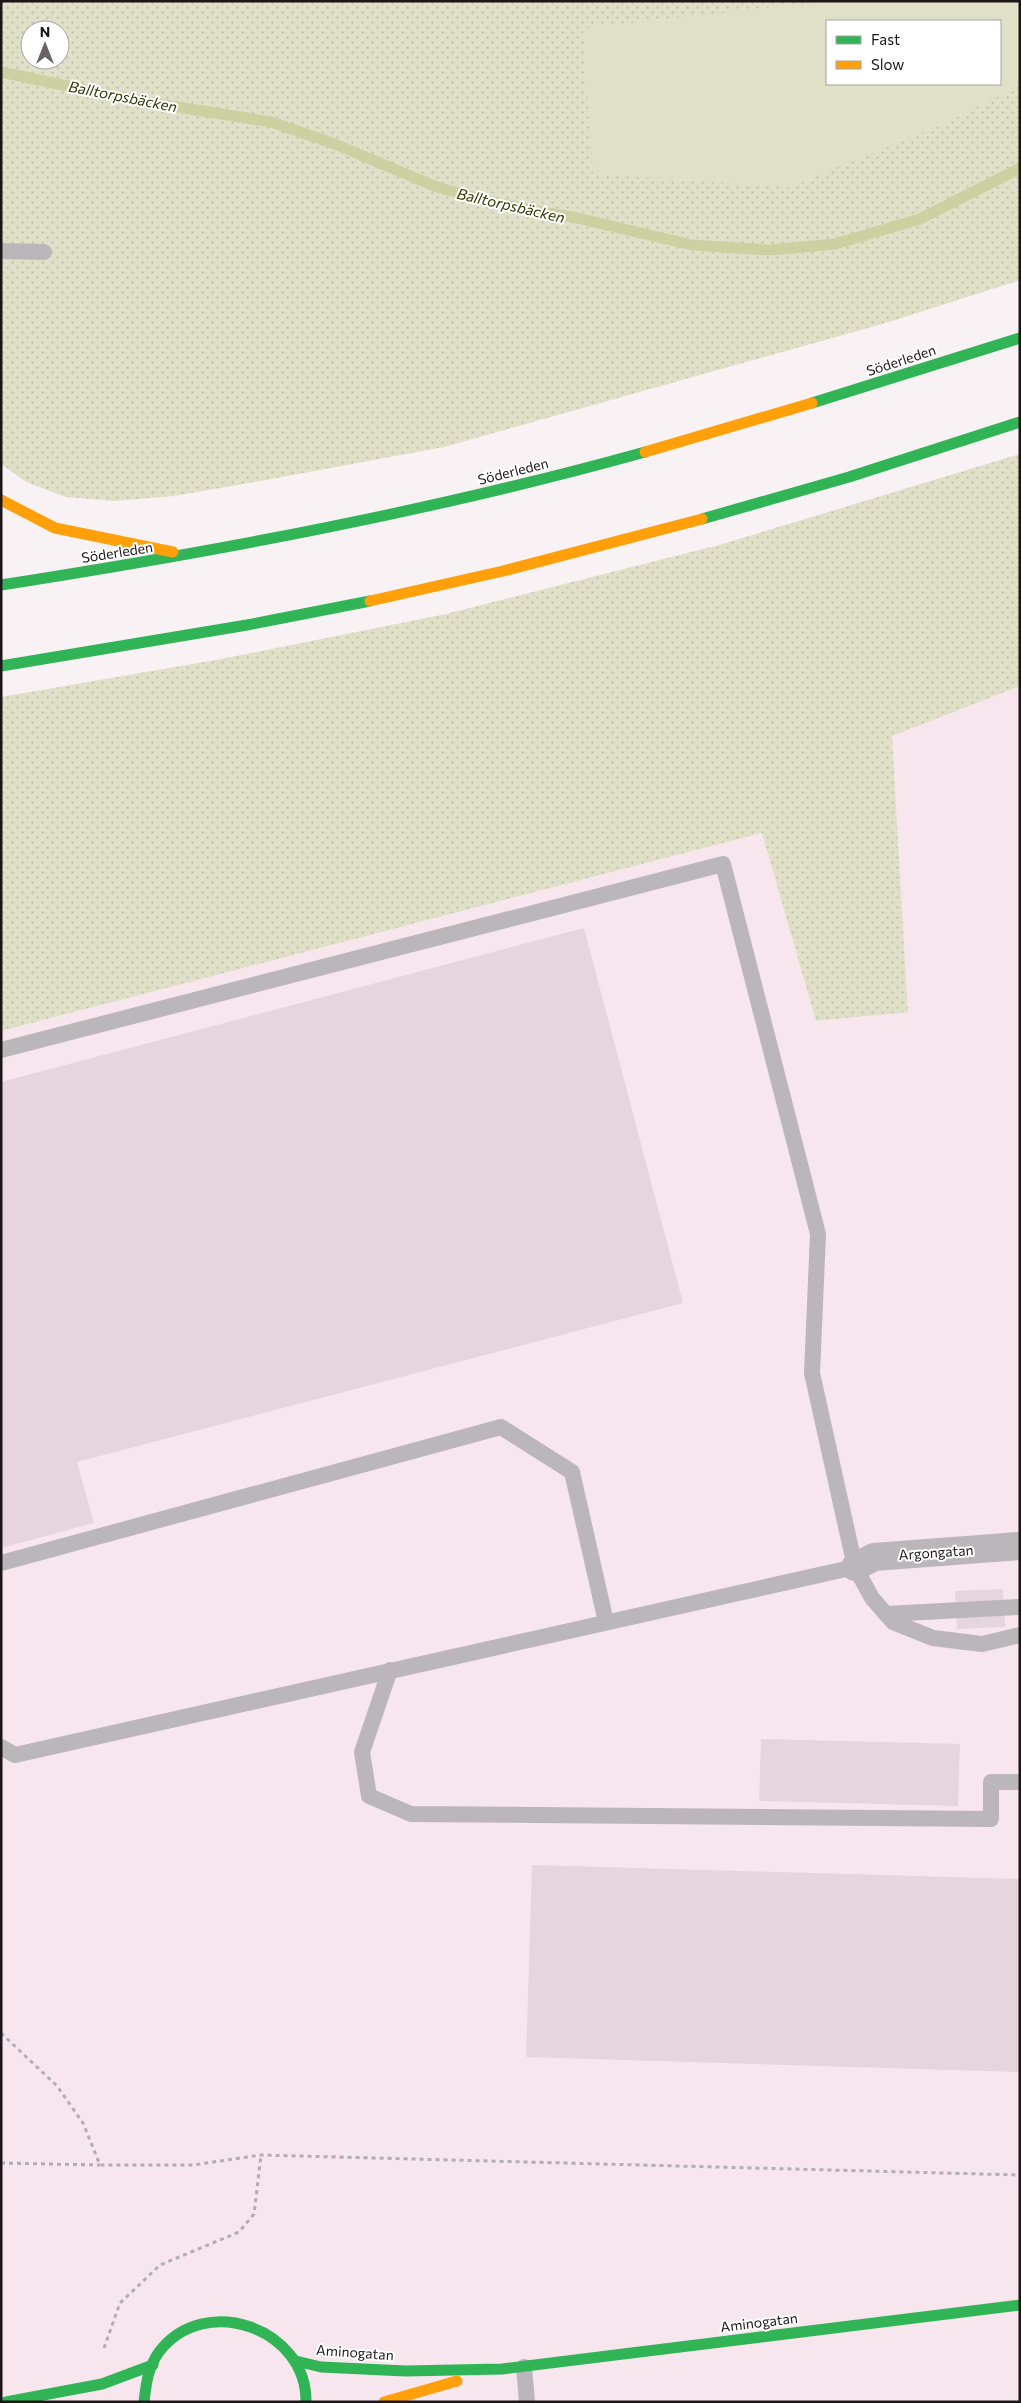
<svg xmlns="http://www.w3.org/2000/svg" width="1021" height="2403" font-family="Commissioner,sans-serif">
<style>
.built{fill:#f7e6ed}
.grass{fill:url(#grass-dots);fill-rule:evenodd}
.green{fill:#dfe0c7;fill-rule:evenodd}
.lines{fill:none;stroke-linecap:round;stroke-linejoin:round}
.stream{stroke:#cdd1a2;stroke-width:11}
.building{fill:#e6d5dd}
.path{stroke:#b2aeb0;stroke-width:3;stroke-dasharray:4 4;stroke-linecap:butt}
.lane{stroke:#bbb6b9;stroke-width:16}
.street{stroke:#bbb6b9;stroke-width:28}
.fast{stroke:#30b455;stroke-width:11}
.slow{stroke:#ff9f0a;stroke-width:11}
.labels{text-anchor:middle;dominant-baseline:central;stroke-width:4;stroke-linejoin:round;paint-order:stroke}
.street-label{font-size:14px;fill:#1d1518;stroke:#fff}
.water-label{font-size:15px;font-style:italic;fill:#333700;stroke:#fff}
</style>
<defs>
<pattern id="grass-dots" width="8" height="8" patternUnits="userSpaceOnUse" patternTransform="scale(1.25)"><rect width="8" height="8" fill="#dfe0c7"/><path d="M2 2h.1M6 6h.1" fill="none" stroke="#bfbfaa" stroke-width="1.8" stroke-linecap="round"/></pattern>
</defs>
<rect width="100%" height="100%" fill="#f8f2f5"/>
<path class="built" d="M1020,686V2402H1V1031L763,833L816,1021L908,1012L892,736Z"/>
<g class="grass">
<path d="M1,1H1020V280L889,322L444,447L266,480L174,496L114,501L66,497L26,482L1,464ZM827,21H1000V84H827ZM30,30H60V60H30Z"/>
<path d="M1020,454V686L892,736L908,1012L816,1021L762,833L1,1031V697L221,659L446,614L719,545Z"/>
</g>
<path class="green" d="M829,1H1020V86L943,124L790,187L593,174L583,28ZM827,21H1000V84H827Z"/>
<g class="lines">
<path class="stream" d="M1,72L134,100L271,122L335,144L434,186L485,201L577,218L692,245L769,250L835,244L920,219L1020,168"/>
</g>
<g class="building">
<path d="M584,928L683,1303L77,1462L94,1523L1,1548V1082Z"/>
<path d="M1003,1589L1005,1627L957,1629L955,1591Z"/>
<path d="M761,1739L960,1744L958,1806L759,1801Z"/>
<path d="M532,1865L1020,1879V2072L526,2057Z"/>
</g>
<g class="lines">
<g class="path">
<path d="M1,2033L57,2086L83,2123L100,2165H193L261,2155L1020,2175"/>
<path d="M1,2163L100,2165"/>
<path d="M104,2348L120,2303L160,2265L239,2232L254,2214L261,2155"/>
</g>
<g class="lane">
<path d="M1,251L44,252"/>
<path d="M1,1050L723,864L818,1234L812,1373L855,1567L872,1598L893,1622L933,1638L982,1644L1020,1635"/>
<path d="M1,1563L501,1427L572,1472L606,1622"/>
<path d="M886,1614L1020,1607"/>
<path d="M390,1670L362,1752L369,1796L411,1814L991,1819V1782H1020"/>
<path d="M1,1747L15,1755L855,1567"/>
<path d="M524,2367L527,2402"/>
</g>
<path class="street" d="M855,1567L874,1557L1020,1546"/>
<g class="fast">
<path d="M812,403L1020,338"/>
<path d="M702,519L849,477L1020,422"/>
<path d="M1,585C218,551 433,511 645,452"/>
<path d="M1,666L247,625L370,601"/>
<path d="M296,2361L321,2367L406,2371L502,2369L1020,2305"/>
<path d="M6,2402L102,2384L153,2365"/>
<path d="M144,2402C146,2384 148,2367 159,2352C204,2292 307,2328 306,2402"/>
</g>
<g class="slow">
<path d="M645,452L812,403"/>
<path d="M1,500L55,528L173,552"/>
<path d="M370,601L503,571L702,519"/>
<path d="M384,2402L457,2381"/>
</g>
</g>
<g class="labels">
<g class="street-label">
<text transform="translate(901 360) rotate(-18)">Söderleden</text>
<text transform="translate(513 471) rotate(-14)">Söderleden</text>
<text transform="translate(117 552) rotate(-9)">Söderleden</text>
<text transform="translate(936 1552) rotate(-4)">Argongatan</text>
<text transform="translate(759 2322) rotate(-7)">Aminogatan</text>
<text transform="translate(355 2352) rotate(4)">Aminogatan</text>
</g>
<g class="water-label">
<text transform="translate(123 96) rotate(11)">Balltorpsbäcken</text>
<text transform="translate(511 205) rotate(13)">Balltorpsbäcken</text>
</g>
</g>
<rect width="1021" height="2403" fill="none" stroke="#1d1518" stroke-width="5"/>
<rect x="826" y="20" width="175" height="65" fill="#ffffff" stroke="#a5a1a3"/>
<rect x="836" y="36" width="25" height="8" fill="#30b455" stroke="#a5a1a3"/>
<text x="871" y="45" font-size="15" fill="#1d1518">Fast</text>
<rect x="836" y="61" width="25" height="8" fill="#ff9f0a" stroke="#a5a1a3"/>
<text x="871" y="70" font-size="15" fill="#1d1518">Slow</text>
<g transform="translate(45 45)"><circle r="24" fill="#ffffff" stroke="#a5a1a3"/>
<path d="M0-4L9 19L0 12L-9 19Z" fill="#6a6265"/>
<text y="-8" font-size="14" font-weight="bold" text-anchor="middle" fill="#1d1518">N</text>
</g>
</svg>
